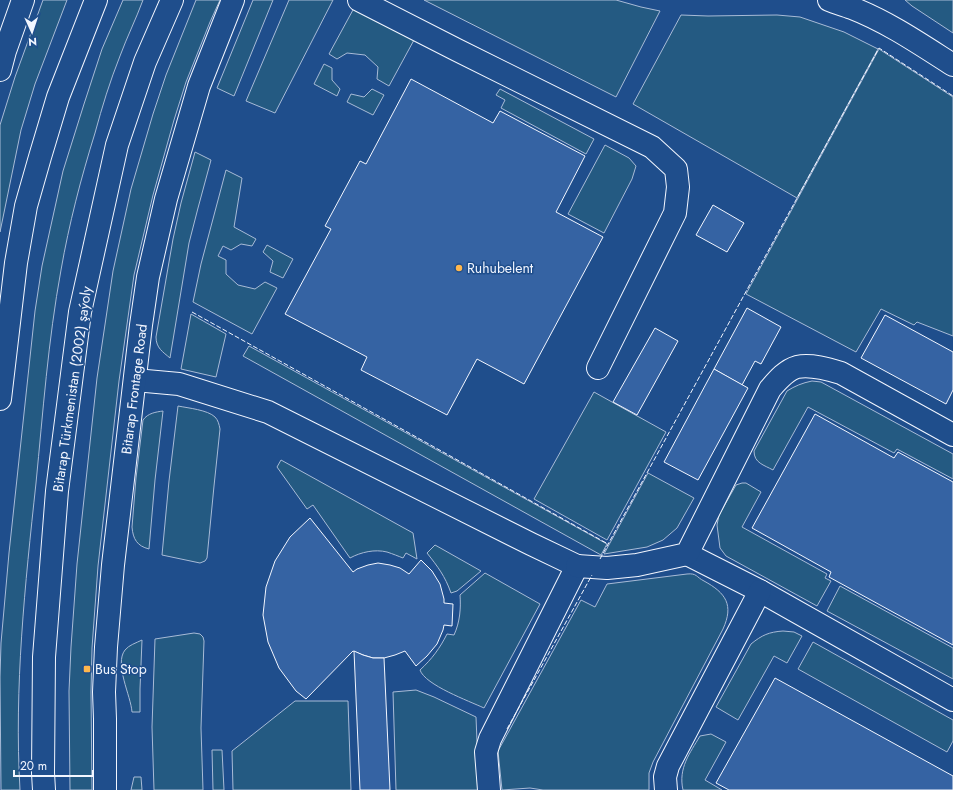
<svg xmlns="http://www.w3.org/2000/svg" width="953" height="790" font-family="Jost,sans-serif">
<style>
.green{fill:#245a82;stroke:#a8bbd7}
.building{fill:#3563a3;stroke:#f2f6ff}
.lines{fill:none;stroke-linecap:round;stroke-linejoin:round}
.minor-casing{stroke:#f2f6ff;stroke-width:24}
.major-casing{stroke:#f2f6ff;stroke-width:24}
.minor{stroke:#1f4e8c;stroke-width:22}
.major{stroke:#1f4e8c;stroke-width:22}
.fence{stroke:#f2f6ff;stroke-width:1;stroke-dasharray:5 2;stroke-linecap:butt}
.poi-dot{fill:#ffb74d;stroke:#1f4e8c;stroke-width:1.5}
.labels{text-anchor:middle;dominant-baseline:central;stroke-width:3;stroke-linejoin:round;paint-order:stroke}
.poi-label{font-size:14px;fill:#f2f6ff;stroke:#1f4e8c;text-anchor:start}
.street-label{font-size:14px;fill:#f2f6ff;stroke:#1f4e8c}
</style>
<rect width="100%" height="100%" fill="#1f4e8c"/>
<g class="green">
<path d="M43,0H67L35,84L21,130L0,232V125L15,77Z"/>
<path d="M123,0H143C136,19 127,37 120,56C110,81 102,107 95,133C81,178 69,224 61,270C48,341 43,412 36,483C25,585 14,687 20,790H1L0,677L1,643L9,553L35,311L42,266L63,171L84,104L102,49Z"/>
<path d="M196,0H220L210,22L186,82L174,120L153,195L134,275L119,381L98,566L92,648L91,692L92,790H70L69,691L71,647L77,564L97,378L113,271L131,189L153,114L166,75Z"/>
<path d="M253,0H273L234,96L217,88Z"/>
<path d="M289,0H333L275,113L246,101Z"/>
<path d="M424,0H616L641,7L660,11L616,97Z"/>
<path d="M905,0H953V33L912,6Z"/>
<path d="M354,8L414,40L389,86L377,79L378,67L365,55L347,53L337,59L329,54Z"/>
<path d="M681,15L708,16L777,15L800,17L844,32L878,49L797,198L633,104Z"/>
<path d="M879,49L953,97V336L917,322L914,325L881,309L856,352L746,294Z"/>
<path d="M324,64L332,68V80L340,89L337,96L314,84Z"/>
<path d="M372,89L384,95L373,115L347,102L351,94L364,97Z"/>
<path d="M500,89L594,139L586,154L501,108L505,100L496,95Z"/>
<path d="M605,145L629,158L636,166L632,179L604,233L568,214Z"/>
<path d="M195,152L211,160L198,208L189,243L170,358C163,352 156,348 156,337L173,239L181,203Z"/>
<path d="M226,170L242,178L234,227L256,239L252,246L241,244L231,250L223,246L218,256L226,260V274L238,285L255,289L265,282L277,288L252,334L193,302L201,264Z"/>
<path d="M267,245L293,259L283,278L270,272L273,261L263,252Z"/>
<path d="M191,314L226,334L216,377L181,369Z"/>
<path d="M249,346L607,544L601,555L243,356Z"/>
<path d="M812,381L821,382L953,454V479L897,449L894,453L808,407L773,470C764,465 754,463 754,451L787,391C795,386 802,383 812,381Z"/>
<path d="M594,392L666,432L607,540L534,499Z"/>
<path d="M178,406C188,408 208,410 215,417C218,420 219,424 220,429L214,486L207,558L205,561L200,563L162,555L169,481Z"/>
<path d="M163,411L155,480L149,549C137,546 133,539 132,527L136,478L143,420C148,413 156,412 163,411Z"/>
<path d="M281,460L413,533L417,559L406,553L403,558C398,556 393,554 387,552C375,549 361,552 350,558L313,505L307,509L277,467Z"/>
<path d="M648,473L694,498L677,528L663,540L647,547L604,554Z"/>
<path d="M742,483H746L761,492L742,527L827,574L825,578L831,581L817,606L726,556L720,548L717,525L719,515L736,485Z"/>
<path d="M435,545L481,571L457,591L451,593C445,576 438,567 427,553Z"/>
<path d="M485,573L540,604L484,708C469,701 425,685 420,670C432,659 440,648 447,634L454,635C460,622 461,608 460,595Z"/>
<path d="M687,574C697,573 696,577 704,581C726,593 734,605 723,629L653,762L649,773V790H543L530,788L502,790L498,751L581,600L595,607L607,584Z"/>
<path d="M840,586L953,648V679L827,611Z"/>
<path d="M783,631L794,632L802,636L787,663L774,656L738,720L716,707L751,644C762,635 769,632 783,631Z"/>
<path d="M194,633L200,634L203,637L204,641L201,728L203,790H154L152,727L155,639Z"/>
<path d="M142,640L140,689V712H132C131,696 114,664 125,650C129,645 136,643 142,640Z"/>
<path d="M813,642L953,720V741L947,752L798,669Z"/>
<path d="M416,690L434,697L476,717L479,790H396L393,692Z"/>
<path d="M295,701H348L351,790H233L232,751Z"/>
<path d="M711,734L726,742L705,780L722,790H683C678,768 690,753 700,736Z"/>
<path d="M212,750H222L224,790H213Z"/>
<path d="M134,777H141L142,790H131Z"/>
</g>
<g class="building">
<path d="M411,79L493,123L500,111L585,156L556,212L603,237L524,384L477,359L447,415L361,370L367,357L285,314L331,229L325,226L360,161L366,164Z"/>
<path d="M713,205L744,223L727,252L696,235Z"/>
<path d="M747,308L781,327L761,364L755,361L742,385L714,369Z"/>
<path d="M885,315L953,352V390L946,404L861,358Z"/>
<path d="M655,328L678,341L637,415L613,402Z"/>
<path d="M714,369L748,388L698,480L664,462Z"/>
<path d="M815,414L894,458L898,452L953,482V645L829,577L831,572L752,528Z"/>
<path d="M310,518L353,572L357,569L368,565L378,563L390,565L400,568L409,574L421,560L432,571L440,584L444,599V603L453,604L452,626L444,625L443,630L437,644L427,656L416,666L405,651L395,655L384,658H373L363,655L353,651L306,699L296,691L279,668L268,642L263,615L266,587L275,561L290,537Z"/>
<path d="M354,651L363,655L373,658H384L390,790H360Z"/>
<path d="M775,678L953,776V790H729L716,783Z"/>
</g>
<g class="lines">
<g class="minor-casing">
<g id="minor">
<path d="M359,0L457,50L652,147L676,169L678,187L675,213L598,368"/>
<path d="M829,0C836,3 844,5 852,8C888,22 920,44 953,65"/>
<path d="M0,70L5,51L23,0"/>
<path d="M135,380L179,384L268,412L531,544L577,566L490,739L486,752L489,790"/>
<path d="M687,554L760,591L953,700"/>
<path d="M577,566L607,568L637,565L687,554L770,389C777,381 786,370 797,367C811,364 828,369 841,373L953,435"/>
<path d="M105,790V719L104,692L106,647L113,565L141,325L148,277L166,199L199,86L233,0"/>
<path d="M666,790L665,777L668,766L760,591"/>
</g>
</g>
<g class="major-casing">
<g id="major">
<path d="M0,399L16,263L26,206L40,157L58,97L96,0"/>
<path d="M44,790L43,773L44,657L57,491L80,312L117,145L145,62L172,0"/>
</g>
</g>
<use href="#minor" class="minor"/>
<use href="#major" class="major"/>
<g class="fence">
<path d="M192,312L608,544"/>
<path d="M600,559L879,48L953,96"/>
<path d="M507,729L592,575"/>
</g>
</g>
<g class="poi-dot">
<circle cx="459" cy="268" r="4"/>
<rect x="83" y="665" width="8" height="8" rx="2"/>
</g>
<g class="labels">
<g class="poi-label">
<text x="467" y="268">Ruhubelent</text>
<text x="95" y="669">Bus Stop</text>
</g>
<g class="street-label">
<text transform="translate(72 389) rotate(-82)">Bitarap Türkmenistan (2002) şaýoly</text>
<text transform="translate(134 389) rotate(-83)">Bitarap Frontage Road</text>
</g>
</g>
<g transform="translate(32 32) rotate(177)" stroke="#1f4e8c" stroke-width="3" paint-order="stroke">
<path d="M0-3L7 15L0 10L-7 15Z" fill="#f2f6ff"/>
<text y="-6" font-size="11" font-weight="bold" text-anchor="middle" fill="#f2f6ff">N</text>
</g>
<path d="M14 770v6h79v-6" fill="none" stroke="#f2f6ff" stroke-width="2"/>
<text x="20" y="770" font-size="12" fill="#f2f6ff" stroke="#1f4e8c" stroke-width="3" paint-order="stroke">20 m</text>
</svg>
